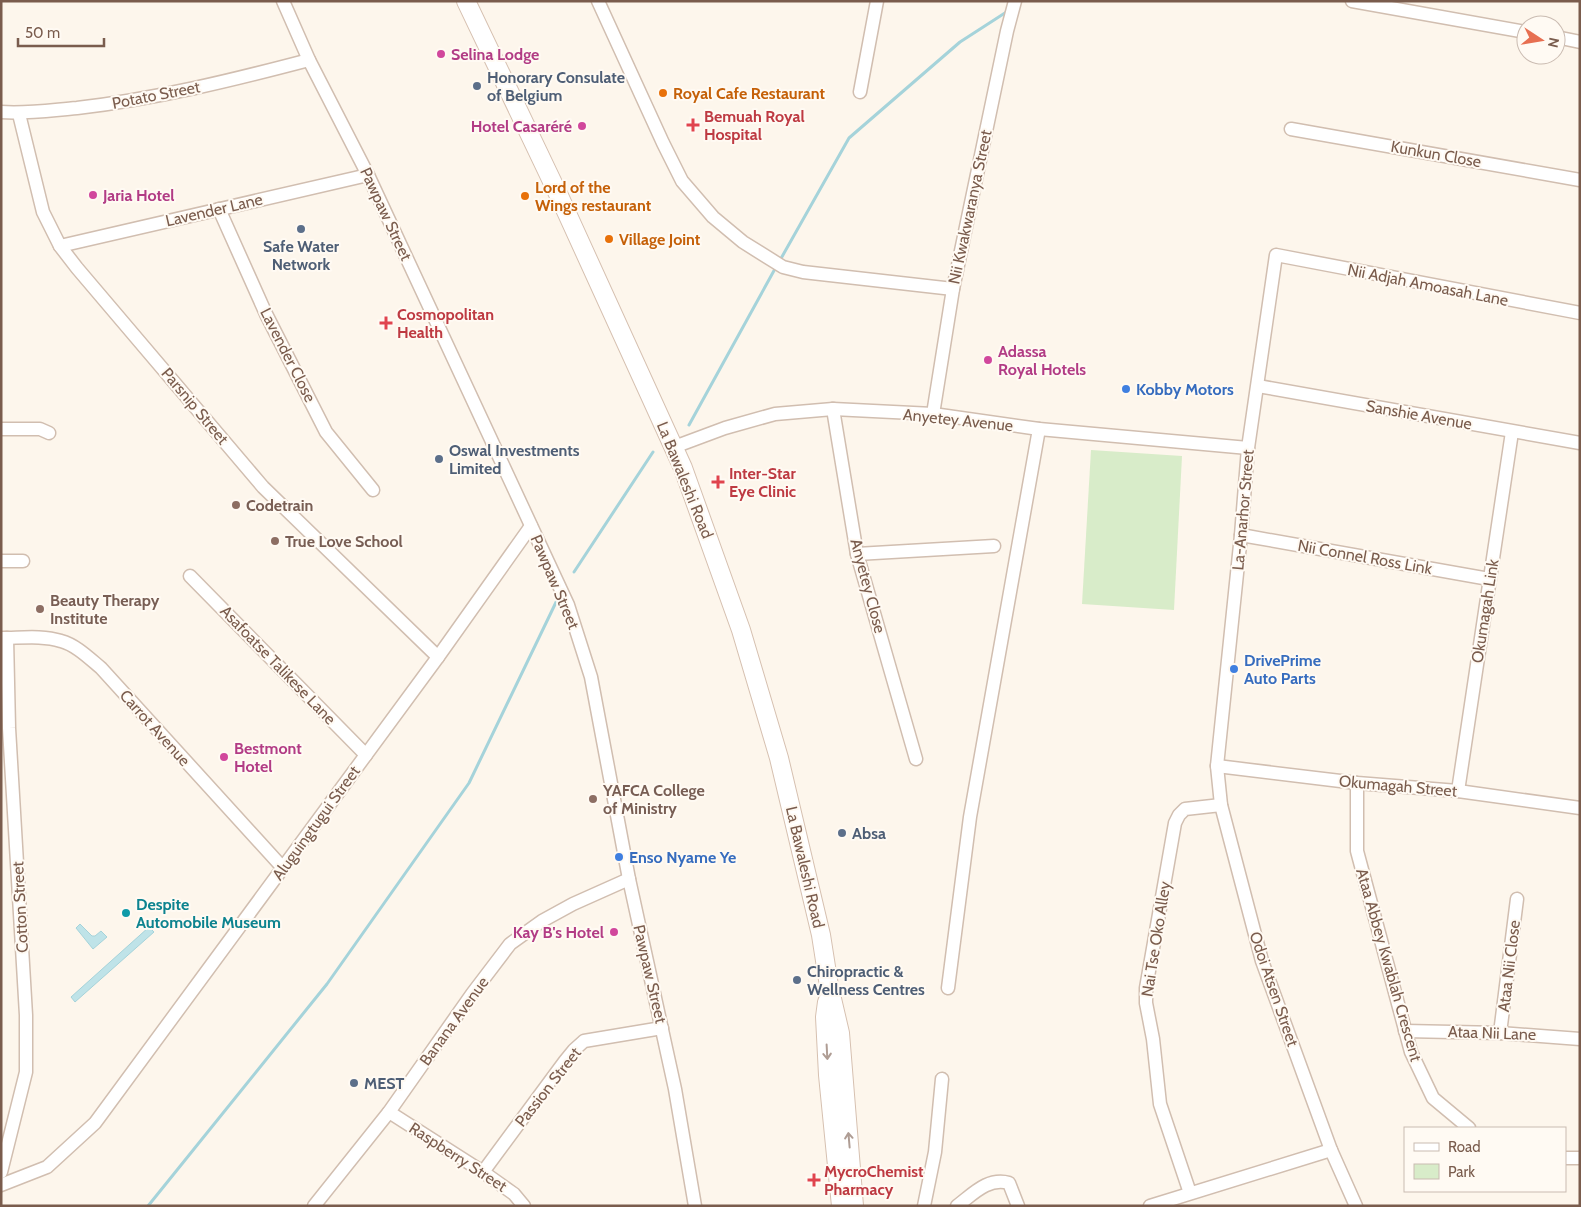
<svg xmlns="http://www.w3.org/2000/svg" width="1581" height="1207" font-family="Cabin,sans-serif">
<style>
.green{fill:#d8ecc9}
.water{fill:#bfe3e8;stroke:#a5d3da}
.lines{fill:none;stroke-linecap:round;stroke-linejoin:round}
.stream{stroke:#a5d3da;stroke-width:3}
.street-casing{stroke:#d1beb0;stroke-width:15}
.secondary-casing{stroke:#d6c0b0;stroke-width:20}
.street{stroke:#fff;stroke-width:12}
.secondary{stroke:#fff;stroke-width:18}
.oneway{stroke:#af9d94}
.hotel-dot{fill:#d1479c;stroke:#fffaf3;stroke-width:2}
.service-dot{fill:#5c6f8a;stroke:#fffaf3;stroke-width:2}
.food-dot{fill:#e8710a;stroke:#fffaf3;stroke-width:2}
.health-dot{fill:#e0444e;stroke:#fffaf3;stroke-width:2}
.shop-dot{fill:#3f7fe0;stroke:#fffaf3;stroke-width:2}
.education-dot{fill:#8d6e63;stroke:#fffaf3;stroke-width:2}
.culture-dot{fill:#0f9aa8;stroke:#fffaf3;stroke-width:2}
.labels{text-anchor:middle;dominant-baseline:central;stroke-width:4;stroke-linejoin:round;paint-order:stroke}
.hotel-label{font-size:16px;font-weight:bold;fill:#b23c85;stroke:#fffaf3;text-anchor:start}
.service-label{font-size:16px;font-weight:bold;fill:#4e5e75;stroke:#fffaf3;text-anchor:start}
.food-label{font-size:16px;font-weight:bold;fill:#c56008;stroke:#fffaf3;text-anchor:start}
.street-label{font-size:16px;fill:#7a5c4d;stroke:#fffaf3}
.health-label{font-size:16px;font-weight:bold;fill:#be3a42;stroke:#fffaf3;text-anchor:start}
.shop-label{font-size:16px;font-weight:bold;fill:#366cbe;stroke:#fffaf3;text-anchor:start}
.education-label{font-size:16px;font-weight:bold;fill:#785e54;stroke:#fffaf3;text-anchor:start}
.culture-label{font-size:16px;font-weight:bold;fill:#0d838f;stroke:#fffaf3;text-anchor:start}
</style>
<rect width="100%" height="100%" fill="#fdf6ec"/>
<path class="green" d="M1091,450L1182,456L1174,610L1082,604Z"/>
<g class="water">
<path d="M80,924L92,936H95L101,931L107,937L93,949L76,928Z"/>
<path d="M149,927L154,932L75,1002L71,997Z"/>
</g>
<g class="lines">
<g class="stream">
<path d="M779,262L849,138L960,42L1008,11"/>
<path d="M689,425L776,267"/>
<path d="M574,572L653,452"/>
<path d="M148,1206L327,984L469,783L559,596"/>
</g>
<g class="street-casing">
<g id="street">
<path d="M283,1L309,60L368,175L568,605L591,677L629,879L675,1089L695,1206"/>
<path d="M598,1L663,143L682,181L713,217L743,242L783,267L803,272L953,289"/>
<path d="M1352,1L1526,32"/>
<path d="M1556,37L1580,42"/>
<path d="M860,92L877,1"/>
<path d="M1,112C27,114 52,110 77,108C156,99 233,80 309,60"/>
<path d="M19,114L43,212L60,246L77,268L263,487L438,657"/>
<path d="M1291,129L1580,180"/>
<path d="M219,209L266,314L326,432L373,490"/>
<path d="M60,246L368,175"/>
<path d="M1258,386L1580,443"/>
<path d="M833,409L857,554L916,759"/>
<path d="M933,414L953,289L1007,31L1015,1"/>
<path d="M1,429H40L49,433"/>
<path d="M674,447L725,428L775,414L833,409L933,414L1039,429L1248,448"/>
<path d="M1241,535L1489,579"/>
<path d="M857,554L994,546"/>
<path d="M1,561H23"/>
<path d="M190,576L366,755"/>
<path d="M1,638C21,638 42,635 61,641C76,645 89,658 101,668L283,868"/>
<path d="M1217,766L1357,783L1458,791L1580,808"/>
<path d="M1357,783V851L1411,1052L1433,1098L1469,1128"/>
<path d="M1458,791L1512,432"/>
<path d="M948,988L970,817L1039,429"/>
<path d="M1405,1031L1500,1033L1580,1039"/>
<path d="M1500,1033L1517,899"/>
<path d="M389,1112L483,1172L514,1194L524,1206"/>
<path d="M1565,1158H1580"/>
<path d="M1,1172L26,1072V1015L9,728L7,638"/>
<path d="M483,1172L565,1061L574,1050L584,1041L662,1028"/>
<path d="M1,1185L47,1167L95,1123L438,657L531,526"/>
<path d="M1190,1193L1160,1104L1153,1039L1146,1003V988L1175,823L1179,815L1185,809L1221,805"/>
<path d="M314,1206L389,1112L472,994L510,944L542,921L573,904L629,879"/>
<path d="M924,1206L935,1152L942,1079"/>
<path d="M957,1206C973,1194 988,1177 1009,1183L1018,1206"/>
<path d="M1150,1206L1331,1150"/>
<path d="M1356,1206L1331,1150L1262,961L1221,805L1217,766L1241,535L1248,448L1276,255L1580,313"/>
</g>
</g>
<g class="secondary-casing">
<g id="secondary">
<path d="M466,1L560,198L683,468L741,630L779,758L821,935L829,986L840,1033L854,1206"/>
<path d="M827,1002L825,1017L828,1075L841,1206"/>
</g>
</g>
<use href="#street" class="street"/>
<use href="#secondary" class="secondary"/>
</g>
<defs><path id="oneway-shaft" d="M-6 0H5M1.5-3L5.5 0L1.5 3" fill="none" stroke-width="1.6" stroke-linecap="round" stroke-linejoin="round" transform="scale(1.25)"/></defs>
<g class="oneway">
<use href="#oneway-shaft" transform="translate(827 1052) rotate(87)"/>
<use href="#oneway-shaft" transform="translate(849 1140) rotate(-95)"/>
</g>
<g class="hotel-dot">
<circle cx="441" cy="54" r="5"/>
<circle cx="582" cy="126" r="5"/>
<circle cx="93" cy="195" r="5"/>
<circle cx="988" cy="360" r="5"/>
<circle cx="224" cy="757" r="5"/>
<circle cx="614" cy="932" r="5"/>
</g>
<g class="service-dot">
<circle cx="477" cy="86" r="5"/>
<circle cx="301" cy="229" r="5"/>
<circle cx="439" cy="459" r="5"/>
<circle cx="842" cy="833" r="5"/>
<circle cx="797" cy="980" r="5"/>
<circle cx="354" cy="1083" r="5"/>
</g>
<g class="food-dot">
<circle cx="663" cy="93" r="5"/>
<circle cx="525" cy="196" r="5"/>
<circle cx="609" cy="239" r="5"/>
</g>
<g class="health-dot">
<path d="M690.5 117.5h5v5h5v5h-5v5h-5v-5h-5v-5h5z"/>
<path d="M383.5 315.5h5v5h5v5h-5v5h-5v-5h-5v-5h5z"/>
<path d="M715.5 474.5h5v5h5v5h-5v5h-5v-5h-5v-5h5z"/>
<path d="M811.5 1172.5h5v5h5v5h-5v5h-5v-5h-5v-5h5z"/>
</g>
<g class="shop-dot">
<circle cx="1126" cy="389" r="5"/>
<circle cx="1234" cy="669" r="5"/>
<circle cx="619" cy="857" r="5"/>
</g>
<g class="education-dot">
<circle cx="236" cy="505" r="5"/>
<circle cx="275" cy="541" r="5"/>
<circle cx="40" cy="609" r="5"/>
<circle cx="593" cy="799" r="5"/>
</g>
<circle class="culture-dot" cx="126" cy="913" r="5"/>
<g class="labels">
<g class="hotel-label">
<text x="451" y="54">Selina Lodge</text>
<text x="572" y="126" text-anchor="end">Hotel Casaréré</text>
<text x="103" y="195">Jaria Hotel</text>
<text x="998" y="351">Adassa<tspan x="998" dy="18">Royal Hotels</tspan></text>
<text x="234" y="748">Bestmont<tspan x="234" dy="18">Hotel</tspan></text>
<text x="604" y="932" text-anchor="end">Kay B's Hotel</text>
</g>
<g class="service-label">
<text x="487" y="77">Honorary Consulate<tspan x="487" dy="18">of Belgium</tspan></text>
<text x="301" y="246" text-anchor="middle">Safe Water<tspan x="301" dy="18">Network</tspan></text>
<text x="449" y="450">Oswal Investments<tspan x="449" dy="18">Limited</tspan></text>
<text x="852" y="833">Absa</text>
<text x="807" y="971">Chiropractic &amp;<tspan x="807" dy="18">Wellness Centres</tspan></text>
<text x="364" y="1083">MEST</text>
</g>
<g class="food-label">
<text x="673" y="93">Royal Cafe Restaurant</text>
<text x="535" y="187">Lord of the<tspan x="535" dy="18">Wings restaurant</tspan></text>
<text x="619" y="239">Village Joint</text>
</g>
<g class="street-label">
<text transform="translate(156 95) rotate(-11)">Potato Street</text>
<text transform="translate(1436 154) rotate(10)">Kunkun Close</text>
<text transform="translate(970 207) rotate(-78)">Nii Kwakwaranya Street</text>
<text transform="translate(214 210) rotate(-13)">Lavender Lane</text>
<text transform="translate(386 214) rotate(65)">Pawpaw Street</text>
<text transform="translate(1428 285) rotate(11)">Nii Adjah Amoasah Lane</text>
<text transform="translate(288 355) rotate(63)">Lavender Close</text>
<text transform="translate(195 406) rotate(50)">Parsnip Street</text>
<text transform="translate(1419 415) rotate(10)">Sanshie Avenue</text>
<text transform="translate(958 420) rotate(6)">Anyetey Avenue</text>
<text transform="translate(685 480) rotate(68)">La Bawaleshi Road</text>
<text transform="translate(1243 510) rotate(-85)">La-Anarhor Street</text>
<text transform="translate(1365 557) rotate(10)">Nii Connel Ross Link</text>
<text transform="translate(555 582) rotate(67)">Pawpaw Street</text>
<text transform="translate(868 586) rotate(75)">Anyetey Close</text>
<text transform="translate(1485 611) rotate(-81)">Okumagah Link</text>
<text transform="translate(278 665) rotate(46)">Asafoatse Talikese Lane</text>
<text transform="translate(155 728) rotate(48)">Carrot Avenue</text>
<text transform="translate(1398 786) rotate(5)">Okumagah Street</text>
<text transform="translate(316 823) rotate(-54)">Aluguingtugui Street</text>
<text transform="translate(805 867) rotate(77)">La Bawaleshi Road</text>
<text transform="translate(20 907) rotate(-93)">Cotton Street</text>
<text transform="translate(1156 939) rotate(-81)">Nai Tse Oko Alley</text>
<text transform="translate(1389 965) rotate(74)">Ataa Abbey Kwablah Crescent</text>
<text transform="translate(1509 966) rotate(-83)">Ataa Nii Close</text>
<text transform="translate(650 974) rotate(77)">Pawpaw Street</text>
<text transform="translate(1274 989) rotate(71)">Odoi Atsen Street</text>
<text transform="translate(454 1021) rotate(-54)">Banana Avenue</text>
<text transform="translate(1492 1033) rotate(2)">Ataa Nii Lane</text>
<text transform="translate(548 1087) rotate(-52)">Passion Street</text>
<text transform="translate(458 1157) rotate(33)">Raspberry Street</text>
</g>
<g class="health-label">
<text x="704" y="116">Bemuah Royal<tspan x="704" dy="18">Hospital</tspan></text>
<text x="397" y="314">Cosmopolitan<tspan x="397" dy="18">Health</tspan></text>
<text x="729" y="473">Inter-Star<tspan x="729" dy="18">Eye Clinic</tspan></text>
<text x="824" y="1171">MycroChemist<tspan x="824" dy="18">Pharmacy</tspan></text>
</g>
<g class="shop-label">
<text x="1136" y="389">Kobby Motors</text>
<text x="1244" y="660">DrivePrime<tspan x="1244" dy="18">Auto Parts</tspan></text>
<text x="629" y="857">Enso Nyame Ye</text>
</g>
<g class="education-label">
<text x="246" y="505">Codetrain</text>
<text x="285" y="541">True Love School</text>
<text x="50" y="600">Beauty Therapy<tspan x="50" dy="18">Institute</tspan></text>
<text x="603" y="790">YAFCA College<tspan x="603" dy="18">of Ministry</tspan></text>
</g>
<g class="culture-label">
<text x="136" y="904">Despite<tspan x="136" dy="18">Automobile Museum</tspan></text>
</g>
</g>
<rect width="1581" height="1207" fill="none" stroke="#7a5c4d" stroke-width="5"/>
<rect x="1404" y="1127" width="162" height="65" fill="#fffaf3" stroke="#cabbb1"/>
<rect x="1414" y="1143" width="25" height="8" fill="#ffffff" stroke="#cabbb1"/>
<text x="1448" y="1152" font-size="15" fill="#7a5c4d">Road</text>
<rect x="1414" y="1164" width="25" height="15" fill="#d8ecc9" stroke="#cabbb1"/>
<text x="1448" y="1177" font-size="15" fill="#7a5c4d">Park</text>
<g transform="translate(1541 40) rotate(102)"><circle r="24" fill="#fffaf3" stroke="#cabbb1"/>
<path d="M0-4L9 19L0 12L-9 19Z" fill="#e76f51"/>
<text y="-8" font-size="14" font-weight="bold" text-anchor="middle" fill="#7a5c4d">N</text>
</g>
<path d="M18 38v8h86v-8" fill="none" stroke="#7a5c4d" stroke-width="2.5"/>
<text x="25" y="38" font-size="15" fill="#7a5c4d" stroke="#fffaf3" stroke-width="4" paint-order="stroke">50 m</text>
</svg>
